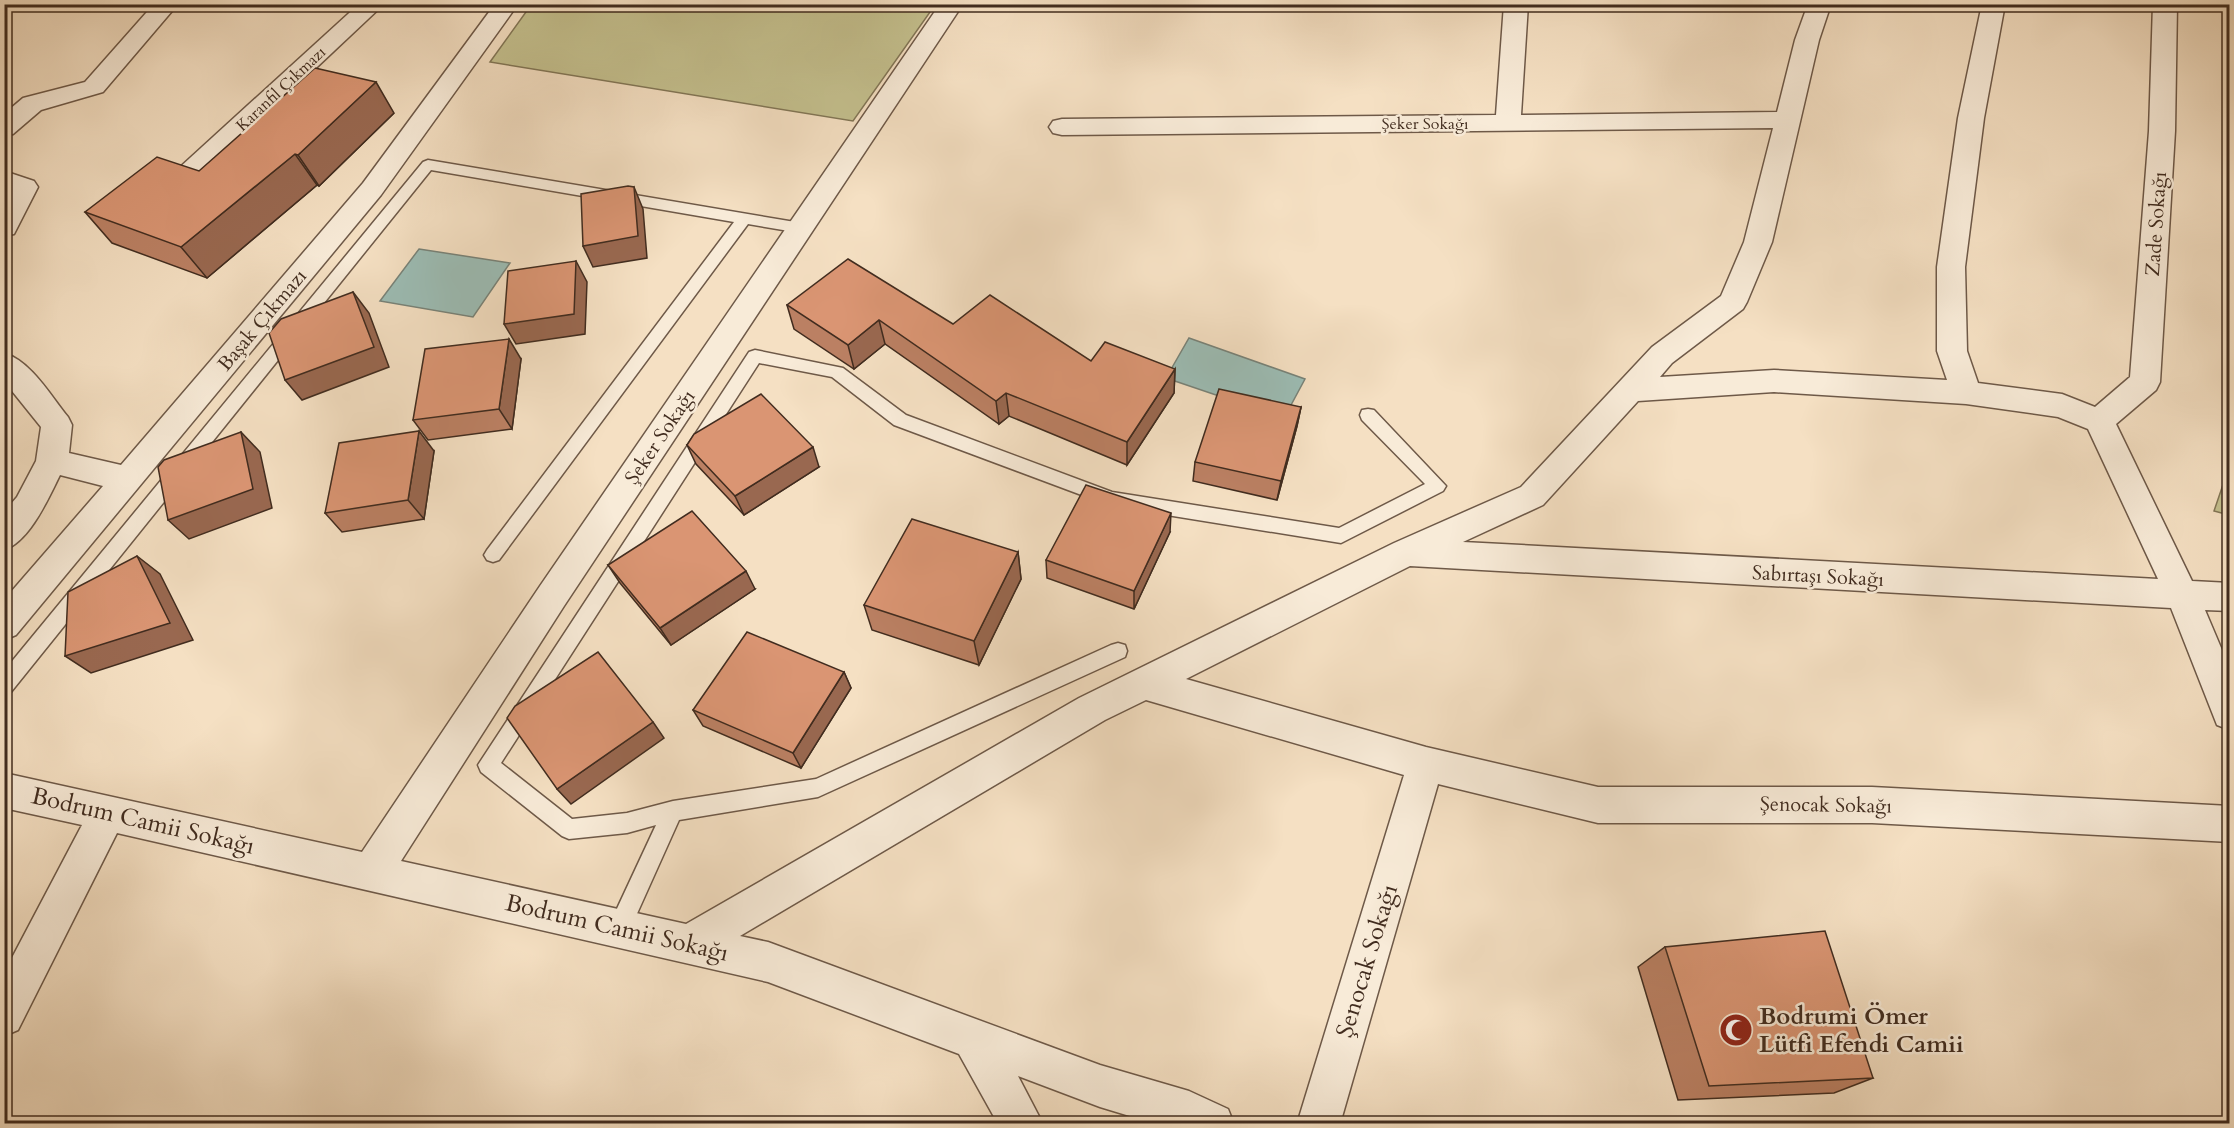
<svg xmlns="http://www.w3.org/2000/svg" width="2234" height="1128" font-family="Cardo,serif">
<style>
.green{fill:#c4c08e;stroke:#827656;stroke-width:1.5}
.water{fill:#9cbdb5;stroke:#788379;stroke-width:1.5}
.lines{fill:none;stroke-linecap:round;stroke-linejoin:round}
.lane-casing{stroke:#6e5948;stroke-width:3}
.street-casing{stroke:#6e5948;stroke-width:3}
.lane{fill:#f8ebd8;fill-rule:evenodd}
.street{fill:#f8ebd8;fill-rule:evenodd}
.wall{fill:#bb8063;stroke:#412c1f;stroke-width:1.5}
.shaded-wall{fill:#996850;stroke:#412c1f;stroke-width:1.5}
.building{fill:#da9573;stroke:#412c1f;stroke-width:1.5}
.labels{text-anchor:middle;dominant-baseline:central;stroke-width:5;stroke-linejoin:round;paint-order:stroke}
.far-street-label{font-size:16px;fill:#412c1f;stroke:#f8ebd8}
.street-label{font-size:20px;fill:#412c1f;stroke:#f8ebd8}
.near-street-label{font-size:24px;fill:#412c1f;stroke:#f8ebd8}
.near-poi-label{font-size:24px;font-weight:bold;fill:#412c1f;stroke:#f8ebd8;text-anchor:start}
</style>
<rect width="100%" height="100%" fill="#f5e0c3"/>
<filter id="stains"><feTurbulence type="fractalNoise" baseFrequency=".00333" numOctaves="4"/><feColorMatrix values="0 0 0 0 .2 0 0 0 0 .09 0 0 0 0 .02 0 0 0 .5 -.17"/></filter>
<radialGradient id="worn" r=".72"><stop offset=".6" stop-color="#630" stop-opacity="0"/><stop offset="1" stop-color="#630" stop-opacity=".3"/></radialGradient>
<g class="green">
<path d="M531,5V4L935,5L853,121L490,62Z"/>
<path d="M2229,467L2230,515H2229L2214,511Z"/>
</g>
<g class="water">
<path d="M419,249L510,263L473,317L380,301Z"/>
<path d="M1189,338L1305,379L1284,418L1166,378Z"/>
</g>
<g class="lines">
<g class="lane-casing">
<g id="lane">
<path d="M428,160L801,223L808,228L801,233L748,224L499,560L493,562L487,560L484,555L487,550L734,222L431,170L11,692L4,694V671L423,162Z"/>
<path d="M755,350L843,368L906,415L1112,492L1339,528L1425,484L1362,420L1360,415L1362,410L1368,409L1374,410L1446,486L1443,491L1341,543L1111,506L894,425L832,377L759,363L501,763L572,819L627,813L673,801L816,779L1111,645L1118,643L1125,645L1127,651L1125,657L818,797L679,820L627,936L619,939L611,936L608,928L656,825L627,833L569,839L562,836L481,772L478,765L749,352Z"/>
</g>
</g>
<g class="street-casing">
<g id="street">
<path d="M154,4H178L103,92L41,110L13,134L4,136V114L23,98L85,82Z"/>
<path d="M359,4H384L197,180L188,183L179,180L175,174L179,168Z"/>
<path d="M495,4H518L381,195L16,635L4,640V600L103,486L60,475C48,499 30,541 4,550V512L17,497L36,461L41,427L4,381V353C32,362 50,395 68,417L72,425L69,453L121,465L363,183Z"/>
<path d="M940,4H963L564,606L401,861L686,924L1079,698L1394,543L1521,487L1652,347L1721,296L1744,242L1773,128L1062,135L1053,133L1049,127L1053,121L1062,119L1496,115L1504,4H1528L1521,115L1777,112L1795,40L1808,4H1831L1819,40L1772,242L1747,302L1743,309L1672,363L1660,377L1774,370L1947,380L1937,351V267L1958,118L1982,4H2005L1984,118L1965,267L1967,351L1978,383L2062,394L2095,407L2130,377L2149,131L2153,4H2177L2175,131L2160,382L2156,390L2116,424L2192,581L2230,583V611L2205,610L2230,669V730L2217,725L2171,608L1410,566L1186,679L1426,747L1598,787H1872L2230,806V842L1872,823H1598L1438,784L1340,1124H1297L1404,775L1146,700L1105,720L740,936L768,942L1100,1065L1189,1091L1228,1109L1234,1124H1156L1100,1107L1018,1076L1043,1124H998L959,1054L768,982L117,833L18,1030L4,1036V973L82,825L4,808V773L362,852L540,586ZM1774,392L1966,404L2058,417L2088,429L2158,579L1463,542L1543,505L1638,401Z"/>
<path d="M4,171L34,181L38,187L14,234L4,236V201L10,191L4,189Z"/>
</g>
</g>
<use href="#lane" class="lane"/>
<use href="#street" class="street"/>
</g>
<g class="wall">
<path d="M394,113L319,186L317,185L207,278L112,243L85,212L199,171Z"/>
<path d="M787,305L953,324L1091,361L1175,369L1174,393L1127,465L1009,416L999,424L885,344L854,369L794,329Z"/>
<path d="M521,359L512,429L428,440L413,420Z"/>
<path d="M1301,407L1297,426L1277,500L1193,481L1195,462Z"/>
<path d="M687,445L819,467L744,515L696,464Z"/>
<path d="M434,451L424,519L342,532L325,513Z"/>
<path d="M1170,532L1134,609L1047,578L1046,560Z"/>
<path d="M1018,552L1021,579L979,665L872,630L864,605Z"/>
<path d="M608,565L755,589L671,645L620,583Z"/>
<path d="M844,672L851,688L801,768L703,726L693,710Z"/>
<path d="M1665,947L1873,1078L1834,1093L1678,1100L1638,967Z"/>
</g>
<g class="shaded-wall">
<path d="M376,82L394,113L319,186L298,155Z"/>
<path d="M295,154L317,185L207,278L181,247Z"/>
<path d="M634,187L643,209L647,258L593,267L583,246Z"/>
<path d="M576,261L587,282L585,334L516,344L504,324Z"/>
<path d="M353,292L369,313L389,367L302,400L285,380Z"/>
<path d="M879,320L885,344L854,369L848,345Z"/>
<path d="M509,339L521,359L512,429L499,409Z"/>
<path d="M1175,369L1174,393L1127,465V442Z"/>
<path d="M1006,393L1009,416L999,424L996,401Z"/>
<path d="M1301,407L1297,426L1277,500L1281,481Z"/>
<path d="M419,431L434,451L424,519L408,500Z"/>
<path d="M241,432L260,452L272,508L189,539L168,520Z"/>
<path d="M813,447L819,467L744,515L735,496Z"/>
<path d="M1171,513L1170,532L1134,609V591Z"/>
<path d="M1018,552L1021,579L979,665L974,641Z"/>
<path d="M137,556L160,574L193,640L91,673L65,656Z"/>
<path d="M746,571L755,589L671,645L660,628Z"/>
<path d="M844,672L851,688L801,768L793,753Z"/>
<path d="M653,722L664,738L571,804L557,789Z"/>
</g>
<g class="building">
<path d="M315,68L376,82L298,155L295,154L181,247L85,212L157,157L199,171Z"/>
<path d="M628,186L634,187L638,236L583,246L581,194Z"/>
<path d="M848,259L953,324L990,295L1091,361L1105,342L1175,369L1127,442L1006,393L996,401L879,320L848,345L787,305Z"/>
<path d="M576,261L574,314L504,324L508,271Z"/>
<path d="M353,292L374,347L285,380L269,333L281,319Z"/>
<path d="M509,339L499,409L413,420L425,349Z"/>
<path d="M1219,389L1301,407L1281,481L1195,462Z"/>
<path d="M761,394L813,447L735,496L687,445L694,434Z"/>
<path d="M419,431L408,500L325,513L339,443Z"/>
<path d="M241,432L253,489L168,520L158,467L164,460Z"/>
<path d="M1086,485L1171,513L1134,591L1046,560Z"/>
<path d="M692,511L746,571L660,628L608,565Z"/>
<path d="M912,519L1018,552L974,641L864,605Z"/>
<path d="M137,556L170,623L65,656L68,592Z"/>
<path d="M747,632L844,672L793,753L693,710Z"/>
<path d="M598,652L653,722L557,789L507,718L515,706Z"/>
<path d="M1825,931L1873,1078L1709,1086L1665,947Z"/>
</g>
<defs>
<g id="mosque-disc" transform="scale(1.725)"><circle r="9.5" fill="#8f2418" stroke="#f8ebd8"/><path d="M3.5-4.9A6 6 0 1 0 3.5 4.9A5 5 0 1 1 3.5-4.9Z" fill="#fff"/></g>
</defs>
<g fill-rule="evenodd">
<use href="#mosque-disc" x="1736" y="1030"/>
</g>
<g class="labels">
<g class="far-street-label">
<text transform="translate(281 89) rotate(-43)">Karanfil Çıkmazı</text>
<text x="1425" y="124">Şeker Sokağı</text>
</g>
<g class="street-label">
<text transform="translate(2156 224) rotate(-86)">Zade Sokağı</text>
<text transform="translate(262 320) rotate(-50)">Başak Çıkmazı</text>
<text transform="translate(660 437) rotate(-56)">Şeker Sokağı</text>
<text transform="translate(1818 576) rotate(3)">Sabırtaşı Sokağı</text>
<text transform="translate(1826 805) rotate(1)">Şenocak Sokağı</text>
</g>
<g class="near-street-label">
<text transform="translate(143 821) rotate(13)">Bodrum Camii Sokağı</text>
<text transform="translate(617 928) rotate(13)">Bodrum Camii Sokağı</text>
<text transform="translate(1367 961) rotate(-73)">Şenocak Sokağı</text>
</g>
<g class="near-poi-label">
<text x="1759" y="1016">Bodrumi Ömer<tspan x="1759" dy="28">Lütfi Efendi Camii</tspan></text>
</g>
</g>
<rect width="2234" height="1128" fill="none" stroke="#f5e0c3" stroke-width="24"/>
<rect x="6" y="6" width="2222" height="1116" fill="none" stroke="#412c1f" stroke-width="3"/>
<rect x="12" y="12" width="2210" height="1104" fill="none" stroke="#412c1f" stroke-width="1.5"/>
<rect width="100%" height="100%" filter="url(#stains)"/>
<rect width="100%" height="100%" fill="url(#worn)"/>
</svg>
